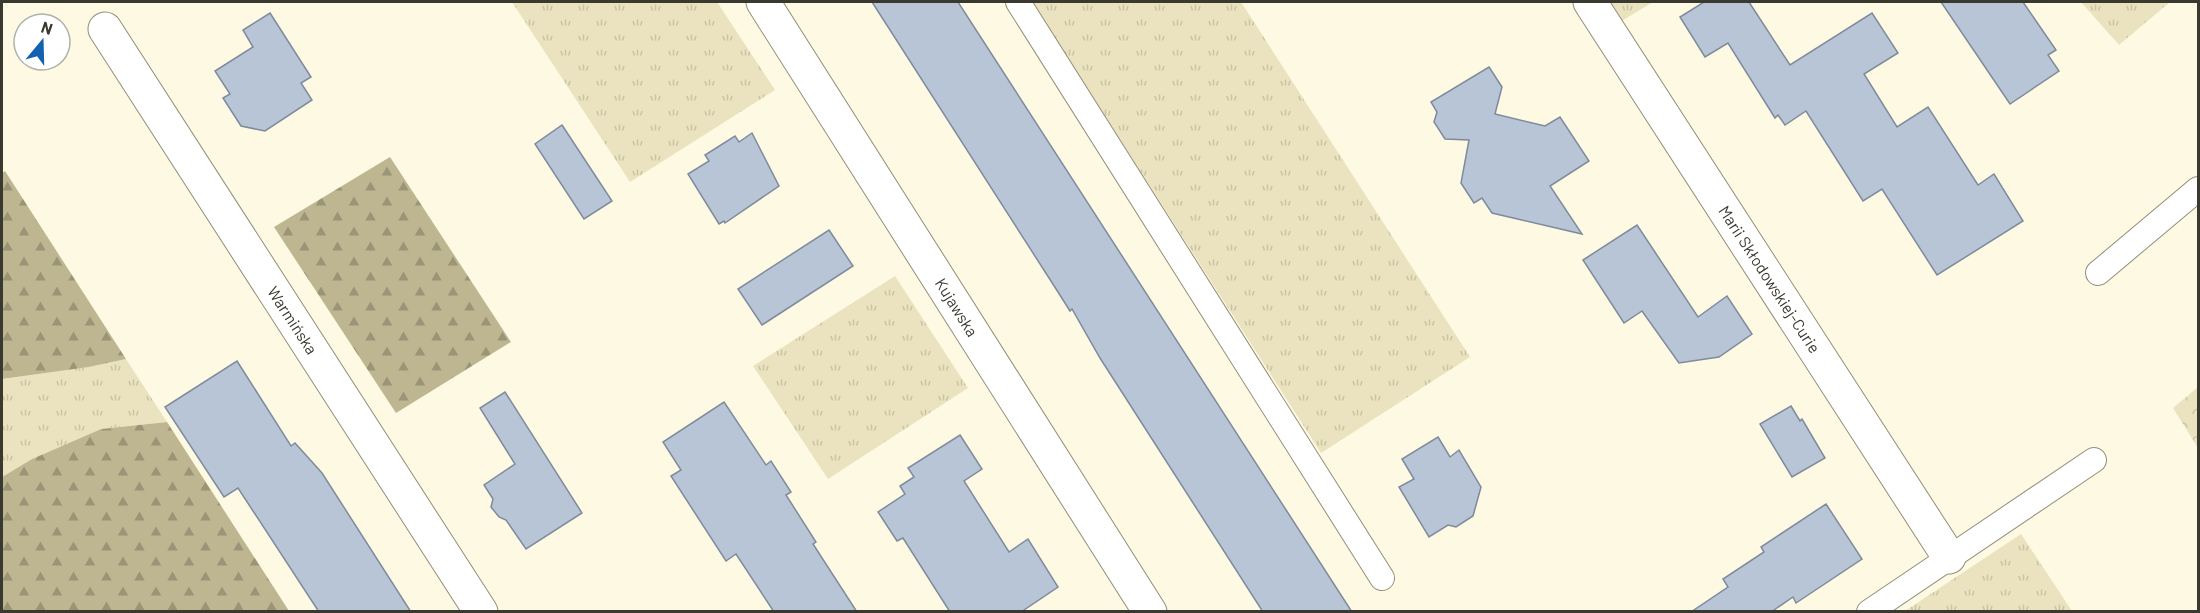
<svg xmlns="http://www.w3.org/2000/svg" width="2200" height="613" font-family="Barlow,sans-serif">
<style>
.grass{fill:url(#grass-tufts)}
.forest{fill:url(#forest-firs)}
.park{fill:url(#park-crowns)}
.building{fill:#b7c5d7;stroke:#7e8b9c;stroke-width:1.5}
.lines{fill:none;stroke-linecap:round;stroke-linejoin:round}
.service-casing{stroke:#938e7a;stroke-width:26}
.minor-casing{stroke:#938e7a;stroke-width:35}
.service{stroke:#fff;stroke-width:24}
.minor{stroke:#fff;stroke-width:33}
.labels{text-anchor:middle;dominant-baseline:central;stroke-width:4.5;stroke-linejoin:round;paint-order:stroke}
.street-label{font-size:16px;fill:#3a3930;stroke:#fff}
</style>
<defs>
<pattern id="grass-tufts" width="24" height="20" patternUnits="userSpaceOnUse" patternTransform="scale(1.5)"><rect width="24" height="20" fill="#ebe3bf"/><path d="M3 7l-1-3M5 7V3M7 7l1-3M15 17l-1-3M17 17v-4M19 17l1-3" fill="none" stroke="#cac4a4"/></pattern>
<pattern id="forest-firs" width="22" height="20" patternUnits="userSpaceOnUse" patternTransform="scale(1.5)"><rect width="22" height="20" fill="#beb691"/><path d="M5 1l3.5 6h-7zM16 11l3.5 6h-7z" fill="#9b9577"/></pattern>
<pattern id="park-crowns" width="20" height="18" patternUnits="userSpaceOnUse" patternTransform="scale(1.5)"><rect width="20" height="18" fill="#ebe3bf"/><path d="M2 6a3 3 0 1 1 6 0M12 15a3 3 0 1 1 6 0" fill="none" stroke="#cac4a4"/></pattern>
</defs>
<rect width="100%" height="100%" fill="#fef9e2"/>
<g class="grass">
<path d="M512,2H717L775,90L630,182Z"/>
<path d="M1032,2H1241L1470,357L1321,453Z"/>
<path d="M1600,2H1653L1615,25Z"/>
<path d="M2081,2H2170L2119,45Z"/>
<path d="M895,276L968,388L828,479L753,366Z"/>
<path d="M126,359L167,422L101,429L32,459L2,477V379L89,367Z"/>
<path d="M2021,534L2072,611H1905Z"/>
</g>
<g class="forest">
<path d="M390,157L511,342L396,413L274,227Z"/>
<path d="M5,171L126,359L89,367L2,379V173Z"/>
<path d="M167,422L289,611H2V477L32,459L101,429Z"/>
</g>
<path class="park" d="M2198,387V448L2173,408Z"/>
<g class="building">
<path d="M872,2H958L1352,612H1263L1100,358L1072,309L1070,311L1058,292Z"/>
<path d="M1704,2H1749L1790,65L1872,13L1898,53L1864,74L1897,127L1928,107L1978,185L1994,174L2023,221L1937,275L1882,189L1863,201L1806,111L1785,125L1778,115L1775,118L1728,43L1705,57L1680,17Z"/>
<path d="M1941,2H2023L2056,50L2048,55L2059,71L2010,104Z"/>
<path d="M270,13L311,77L301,83L312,100L265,131L241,126L223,98L230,94L215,71L253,47L243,30Z"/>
<path d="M1489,67L1502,87L1495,114L1545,126L1560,117L1589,161L1550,186L1582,234L1492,213L1482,198L1474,203L1461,183L1469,140L1445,139L1434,122L1437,112L1431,102Z"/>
<path d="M562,125L612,201L584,219L535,144Z"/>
<path d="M752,133L779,186L725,223L724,221L719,224L688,174L709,161L705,155L735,136L739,142Z"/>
<path d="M1637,225L1698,317L1727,296L1752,334L1719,357L1679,363L1642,311L1624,323L1583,260Z"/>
<path d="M829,230L853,266L762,325L738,289Z"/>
<path d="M237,361L291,446L295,443L322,473L411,612H319L238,488L224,497L165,407Z"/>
<path d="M505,392L582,513L526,549L506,520L499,517L491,507L493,499L484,485L515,464L480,408Z"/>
<path d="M724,402L766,465L771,461L791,492L786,495L816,542L813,544L857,612H774L736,554L726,561L671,476L681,470L663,442Z"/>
<path d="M1791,406L1800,421L1802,419L1825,458L1792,477L1760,424Z"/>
<path d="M960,435L982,469L964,481L1009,552L1028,539L1058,587L1021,612H950L903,538L897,541L878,512L905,494L900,486L914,477L908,468Z"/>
<path d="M1438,437L1450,457L1459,450L1481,487L1473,516L1456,527L1448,525L1429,537L1399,487L1414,479L1402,459Z"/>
<path d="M1826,504L1862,559L1796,603L1793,597L1771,612H1691L1728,587L1723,579L1764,552L1761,547Z"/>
</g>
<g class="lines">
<g class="service-casing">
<g id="service">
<path d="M1018,2L1382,578"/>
<path d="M2098,273L2198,189"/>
<path d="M1869,612L2094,460"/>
</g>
</g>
<g class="minor-casing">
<g id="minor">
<path d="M763,2L1150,612"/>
<path d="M1590,2L1949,557"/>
<path d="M105,29L481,612"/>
</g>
</g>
<use href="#service" class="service"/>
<use href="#minor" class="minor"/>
</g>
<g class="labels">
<g class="street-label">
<text transform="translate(1770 279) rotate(57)">Marii Skłodowskiej-Curie</text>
<text transform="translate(957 307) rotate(58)">Kujawska</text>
<text transform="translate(293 320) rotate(57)">Warmińska</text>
</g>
</g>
<rect width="2200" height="613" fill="none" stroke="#3a3930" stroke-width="6"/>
<g transform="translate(42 42) rotate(19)"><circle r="28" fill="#ffffff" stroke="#b0b0ac" stroke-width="1.5"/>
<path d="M0-4.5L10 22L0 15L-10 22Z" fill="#1262b1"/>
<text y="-9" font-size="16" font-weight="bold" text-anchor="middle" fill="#3a3930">N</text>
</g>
</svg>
